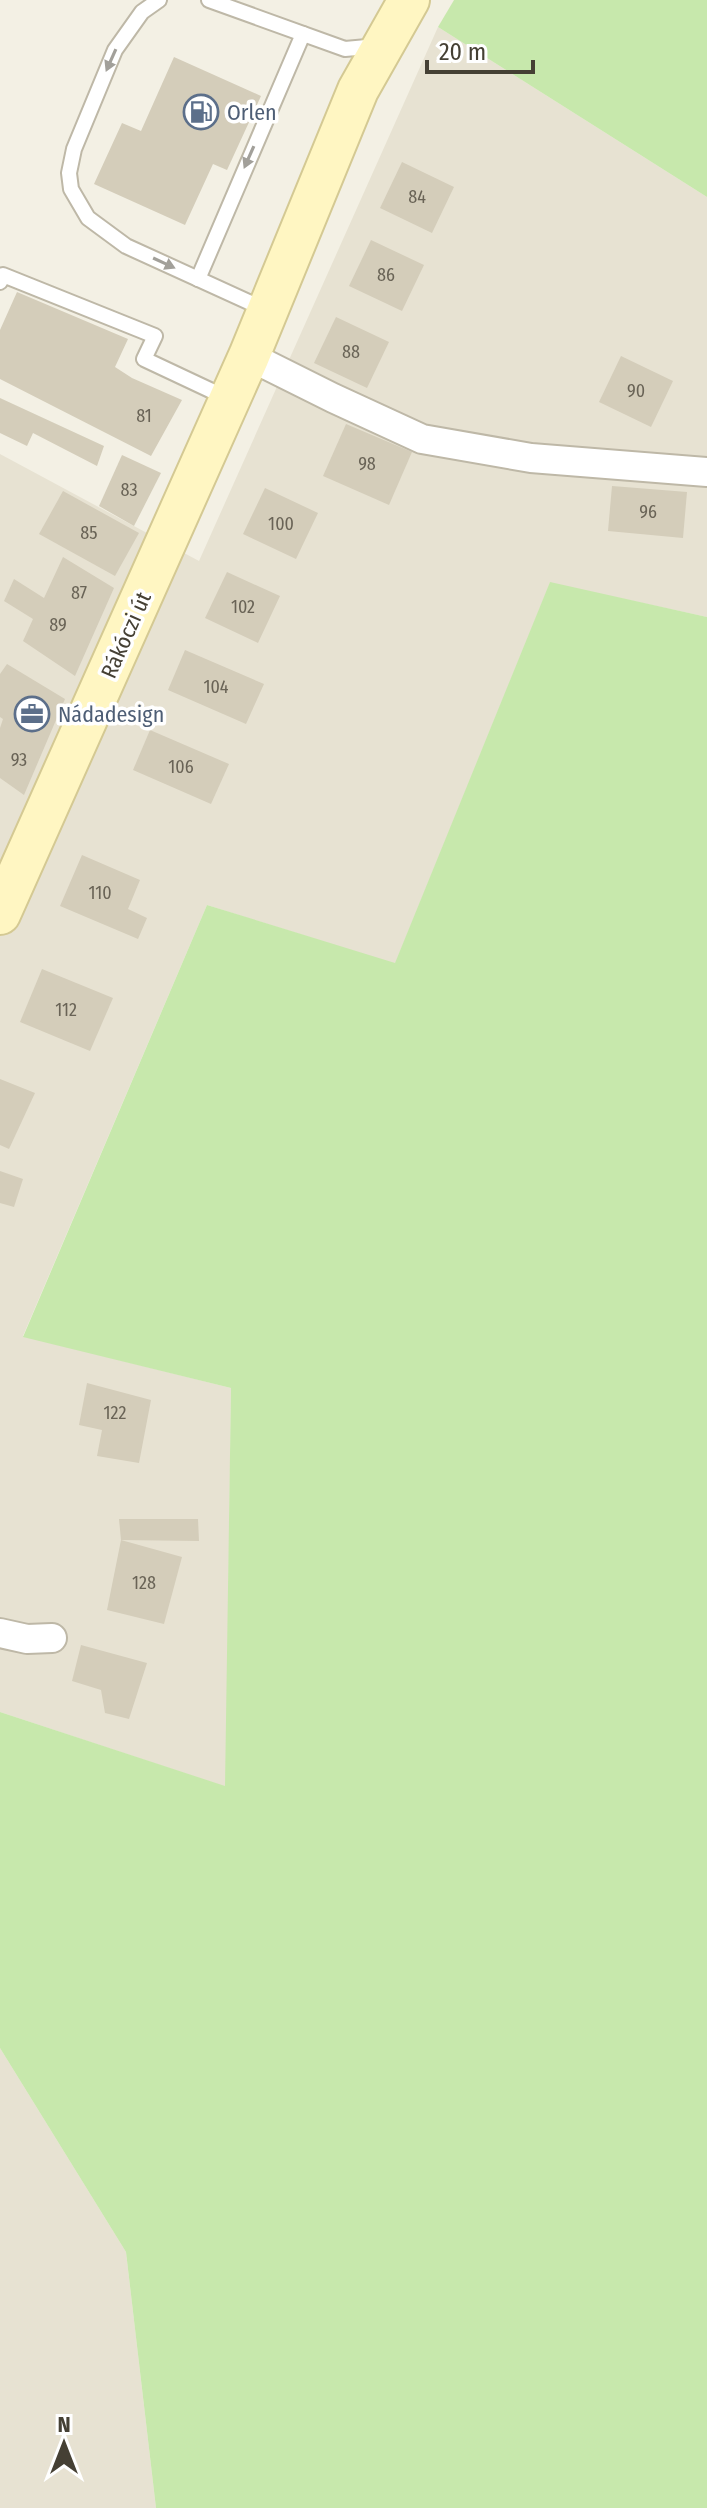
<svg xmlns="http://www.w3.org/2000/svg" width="707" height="2508" font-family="'Fira Sans Condensed',sans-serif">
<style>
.residential{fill:#e7e2d2}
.green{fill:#c7e8ac}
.building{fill:#d4cdba}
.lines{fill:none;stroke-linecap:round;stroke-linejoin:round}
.lane-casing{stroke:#beb8a7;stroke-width:18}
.street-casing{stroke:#beb8a7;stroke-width:32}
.secondary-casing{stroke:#d4c993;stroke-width:44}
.lane{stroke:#fff;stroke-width:14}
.street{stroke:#fff;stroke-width:28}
.secondary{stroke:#fff6c2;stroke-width:40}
.oneway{fill:#a2a09a}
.labels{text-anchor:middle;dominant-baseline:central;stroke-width:7;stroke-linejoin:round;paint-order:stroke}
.number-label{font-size:18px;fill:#696356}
.service-label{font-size:22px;fill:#4e5e75;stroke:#fff;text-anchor:start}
.street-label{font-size:22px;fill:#454034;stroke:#fff}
</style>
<rect width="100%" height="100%" fill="#f3f0e4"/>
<g class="residential">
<path d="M438,27L707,197V617L550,583L395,964L207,905L23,1336L231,1388L226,1787L0,1712V454L199,561Z"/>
<path d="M0,2048L126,2252L156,2508H0Z"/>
</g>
<g class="green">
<path d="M454,0H707V197L438,27Z"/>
<path d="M550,582L707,617V2508H156L126,2252L0,2048V1712L225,1786L231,1388L23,1337L207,905L395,963Z"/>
</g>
<g class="building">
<path d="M174,57L261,96L227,170L213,164L185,225L94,184L122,123L141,131Z"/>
<path d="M402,162L454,187L432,233L380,208Z"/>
<path d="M371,240L424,265L402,311L349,286Z"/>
<path d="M17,292L128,339L115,367L132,378L182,400L151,456L0,379V330Z"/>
<path d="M336,317L389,342L367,388L314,363Z"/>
<path d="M621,356L673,381L651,427L599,402Z"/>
<path d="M0,398L104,446L97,466L33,433L27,446L0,433Z"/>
<path d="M346,424L412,452L389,505L323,476Z"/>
<path d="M122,455L161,473L134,526L99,506Z"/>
<path d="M612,486L687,492L683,538L608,531Z"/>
<path d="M265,488L318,513L296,559L243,534Z"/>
<path d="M63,491L139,533L115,576L39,534Z"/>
<path d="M63,557L114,588L75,676L23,641L33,619L4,601L14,579L44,598Z"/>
<path d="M227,572L280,596L258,643L205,618Z"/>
<path d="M185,650L264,684L246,724L168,690Z"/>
<path d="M7,664L65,699L24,795L0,778V728L3,719L0,717V674Z"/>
<path d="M150,730L229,764L211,804L133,770Z"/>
<path d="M82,855L140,880L128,909L147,918L138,939L60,906Z"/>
<path d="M42,969L113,998L90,1051L20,1022Z"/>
<path d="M0,1079L35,1093L9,1149L0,1145Z"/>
<path d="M0,1171L23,1179L14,1207L0,1203Z"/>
<path d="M87,1383L151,1400L139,1463L97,1456L102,1430L79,1425Z"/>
<path d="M119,1519H198L199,1541L121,1540Z"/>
<path d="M121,1540L182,1557L164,1624L107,1610Z"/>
<path d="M81,1645L147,1663L129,1719L105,1713L101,1690L72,1681Z"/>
</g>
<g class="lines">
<g class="lane-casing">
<g id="lane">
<path d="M159,0L142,12L115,50L74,149L69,173L71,189L88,218L126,246L264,309"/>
<path d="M209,0L345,49L378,46"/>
<path d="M198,279L303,34"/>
<path d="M0,282L3,275L155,336L144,359L229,399"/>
</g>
</g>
<g class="street-casing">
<g id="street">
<path d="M249,356L333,398L422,439L531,458L707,472"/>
<path d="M0,1633L27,1639L52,1638"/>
</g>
</g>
<g class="secondary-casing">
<path id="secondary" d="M0,914L249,356L358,90L409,0"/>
</g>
<use href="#lane" class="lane"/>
<use href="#street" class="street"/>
<use href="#secondary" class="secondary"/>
</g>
<defs><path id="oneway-solid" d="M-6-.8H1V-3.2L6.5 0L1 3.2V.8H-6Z" transform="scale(2)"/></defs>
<g class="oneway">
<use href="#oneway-solid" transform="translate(111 60) rotate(114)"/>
<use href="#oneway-solid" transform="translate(249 157) rotate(114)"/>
<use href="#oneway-solid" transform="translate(164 263) rotate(25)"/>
</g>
<defs>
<g id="fuel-ring" transform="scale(1.8)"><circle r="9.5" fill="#fff" stroke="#5c6f8a" stroke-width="1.5"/><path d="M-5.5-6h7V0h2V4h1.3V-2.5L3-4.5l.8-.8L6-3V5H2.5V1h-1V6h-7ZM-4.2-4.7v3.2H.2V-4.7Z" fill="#5c6f8a"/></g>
<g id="office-ring" transform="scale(1.8)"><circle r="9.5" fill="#fff" stroke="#5c6f8a" stroke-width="1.5"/><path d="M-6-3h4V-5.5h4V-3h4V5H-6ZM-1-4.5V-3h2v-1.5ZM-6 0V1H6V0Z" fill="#5c6f8a"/></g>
</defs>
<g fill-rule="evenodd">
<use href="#fuel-ring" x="201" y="112"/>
<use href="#office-ring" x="32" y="714"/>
</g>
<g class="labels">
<g class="number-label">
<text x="417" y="197">84</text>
<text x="386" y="275">86</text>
<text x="351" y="352">88</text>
<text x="636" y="391">90</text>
<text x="144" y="416">81</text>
<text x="367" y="464">98</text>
<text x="129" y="490">83</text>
<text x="648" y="512">96</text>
<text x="281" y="524">100</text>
<text x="89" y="533">85</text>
<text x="79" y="593">87</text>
<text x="243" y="607">102</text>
<text x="58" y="625">89</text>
<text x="216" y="687">104</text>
<text x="19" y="760">93</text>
<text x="181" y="767">106</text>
<text x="100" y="893">110</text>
<text x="66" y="1010">112</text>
<text x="115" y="1413">122</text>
<text x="144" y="1583">128</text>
</g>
<g class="service-label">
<text x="227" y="112">Orlen</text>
<text x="58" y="714">Nádadesign</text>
</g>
<g class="street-label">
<text transform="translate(126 635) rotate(-66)">Rákóczi út</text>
</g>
</g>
<g transform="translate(64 2444)" stroke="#ffffff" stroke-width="6" paint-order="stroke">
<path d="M0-6L14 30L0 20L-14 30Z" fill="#454034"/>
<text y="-12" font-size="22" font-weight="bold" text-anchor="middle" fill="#454034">N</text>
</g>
<path d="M427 60v12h106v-12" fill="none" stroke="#454034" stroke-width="4"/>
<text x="439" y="60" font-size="24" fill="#454034" stroke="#ffffff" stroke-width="6" paint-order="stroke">20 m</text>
</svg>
